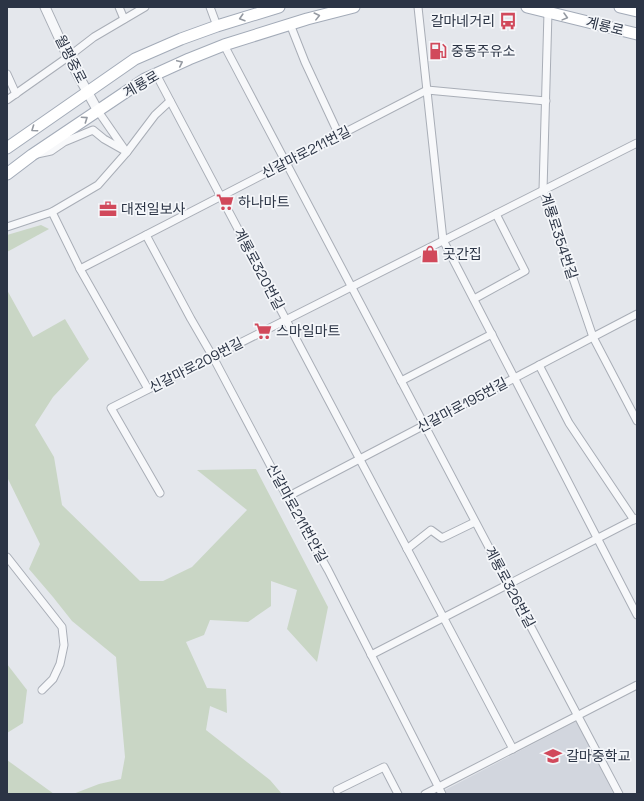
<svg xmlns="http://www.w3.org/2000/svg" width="644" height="801" font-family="'Space Grotesk','Noto Sans KR',sans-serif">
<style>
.built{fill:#d2d6de}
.green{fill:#c9d6c5}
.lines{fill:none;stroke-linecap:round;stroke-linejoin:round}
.minor-casing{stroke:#a9aeb7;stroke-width:9}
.tertiary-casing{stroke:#a9aeb7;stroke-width:11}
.primary-casing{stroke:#a3abb8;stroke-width:13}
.minor{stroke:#f7f8fa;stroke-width:7}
.tertiary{stroke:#f7f8fa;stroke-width:9}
.primary{stroke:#fff;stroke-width:11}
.oneway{stroke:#959aa2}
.labels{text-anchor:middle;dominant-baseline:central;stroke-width:3.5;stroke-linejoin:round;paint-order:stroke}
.poi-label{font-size:14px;fill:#2b3445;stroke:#f4f6f9;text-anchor:start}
.street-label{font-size:14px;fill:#2b3445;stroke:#f4f6f9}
</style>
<rect width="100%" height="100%" fill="#e4e7ec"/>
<path class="built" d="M577,721L615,794H447L445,790Z"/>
<g class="green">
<path d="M41,225L49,229L7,252V235Z"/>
<path d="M7,290L33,337L65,319L89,359L53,397L35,425L54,457L62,505L140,581H163L192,567L247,510L197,470L256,469L328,607L317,662L287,629L297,590L271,581V606L248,622L210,620L204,635L186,642L207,688L226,689L227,713L210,706L206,730L270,780L282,794H73L99,784L121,779L125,757L116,657L72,621L53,597L29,569L40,544L7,477Z"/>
<path d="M7,664L27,690L23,723L7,733Z"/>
<path d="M7,760L54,794H7Z"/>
</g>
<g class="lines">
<g class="minor-casing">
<g id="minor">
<path d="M119,7L124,19"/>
<path d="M210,7L217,26"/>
<path d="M418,7L443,240L637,615"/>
<path d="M548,12L543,190L593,337L637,421"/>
<path d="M290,24L305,62L339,135"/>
<path d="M224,45L619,794"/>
<path d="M7,74L16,94"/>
<path d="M156,74L513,749"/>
<path d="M7,100L68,57L94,37L145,7"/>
<path d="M98,111L125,150"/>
<path d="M37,154L51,151L64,142L93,130L104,139L127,152"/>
<path d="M52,212L80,269L148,389"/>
<path d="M7,227L52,212L98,185L127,152L155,115L170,101"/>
<path d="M146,235L191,319L213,357L287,497L328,570L442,794"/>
<path d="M80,269L427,90L546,101"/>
<path d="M474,299L525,271L496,214"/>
<path d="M539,365L569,423L634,520"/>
<path d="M401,381L492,334"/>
<path d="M160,493L111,408L637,143"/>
<path d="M287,497L637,314"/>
<path d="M407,549L431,530L442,538L475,522"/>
<path d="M7,557L62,627L64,645L60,664L53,679L42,690"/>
<path d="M371,655L637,518"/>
<path d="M337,790L384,767L398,794"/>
<path d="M425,794L637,685"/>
</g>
</g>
<g class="tertiary-casing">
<path id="tertiary" d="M45,7L68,57L98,111"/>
</g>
<g class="primary-casing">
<g id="primary">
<path d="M527,7L637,34"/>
<path d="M620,7L637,11"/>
<path d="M7,148L135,59L181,39L217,26L279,7"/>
<path d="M7,174L32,155L145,79L189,59L224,45L307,19L354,7"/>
</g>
</g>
<use href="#minor" class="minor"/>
<use href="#tertiary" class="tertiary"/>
<use href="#primary" class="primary"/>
</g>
<defs><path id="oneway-chevron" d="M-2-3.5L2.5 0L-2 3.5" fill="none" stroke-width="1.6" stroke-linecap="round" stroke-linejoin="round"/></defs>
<g class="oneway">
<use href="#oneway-chevron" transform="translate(317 16) rotate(-14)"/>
<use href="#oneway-chevron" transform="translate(565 17) rotate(15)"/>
<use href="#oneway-chevron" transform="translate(242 18) rotate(163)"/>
<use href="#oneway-chevron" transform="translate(180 63) rotate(-25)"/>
<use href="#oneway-chevron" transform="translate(85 119) rotate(-34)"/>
<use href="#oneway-chevron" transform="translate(34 129) rotate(145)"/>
</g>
<defs>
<g id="bus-bare" transform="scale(1.38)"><path d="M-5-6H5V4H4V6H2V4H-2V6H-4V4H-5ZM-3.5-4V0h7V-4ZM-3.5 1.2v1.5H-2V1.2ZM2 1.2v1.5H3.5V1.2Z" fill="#d1495b" stroke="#f4f6f9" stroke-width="2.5" paint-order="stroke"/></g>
<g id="fuel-bare" transform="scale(1.38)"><path d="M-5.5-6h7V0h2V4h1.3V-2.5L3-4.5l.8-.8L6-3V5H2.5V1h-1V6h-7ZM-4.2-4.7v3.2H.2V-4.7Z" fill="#d1495b" stroke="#f4f6f9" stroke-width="2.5" paint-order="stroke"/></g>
<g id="supermarket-bare" transform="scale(1.38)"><path d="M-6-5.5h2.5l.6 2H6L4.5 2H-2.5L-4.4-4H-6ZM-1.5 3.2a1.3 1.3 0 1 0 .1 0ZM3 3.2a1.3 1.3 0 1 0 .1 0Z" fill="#d1495b" stroke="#f4f6f9" stroke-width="2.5" paint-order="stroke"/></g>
<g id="office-bare" transform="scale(1.38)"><path d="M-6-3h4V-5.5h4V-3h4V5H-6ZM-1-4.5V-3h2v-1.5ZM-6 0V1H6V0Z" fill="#d1495b" stroke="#f4f6f9" stroke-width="2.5" paint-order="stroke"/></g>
<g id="shop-bare" transform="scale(1.38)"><path d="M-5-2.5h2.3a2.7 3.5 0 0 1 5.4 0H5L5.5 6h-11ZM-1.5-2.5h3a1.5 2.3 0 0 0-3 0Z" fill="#d1495b" stroke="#f4f6f9" stroke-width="2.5" paint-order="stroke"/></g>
<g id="school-bare" transform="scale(1.38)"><path d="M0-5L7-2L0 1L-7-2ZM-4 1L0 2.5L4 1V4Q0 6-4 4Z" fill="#d1495b" stroke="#f4f6f9" stroke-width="2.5" paint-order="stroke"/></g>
</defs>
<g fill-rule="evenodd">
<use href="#bus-bare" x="508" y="21"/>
<use href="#fuel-bare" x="438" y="51"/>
<use href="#supermarket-bare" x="225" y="202"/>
<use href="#office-bare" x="108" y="209"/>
<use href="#shop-bare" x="430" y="254"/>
<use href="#supermarket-bare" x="263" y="331"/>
<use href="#school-bare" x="553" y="756"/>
</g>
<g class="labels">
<g class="poi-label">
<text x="495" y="21" text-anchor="end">갈마네거리</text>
<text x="451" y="51">중동주유소</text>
<text x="238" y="202">하나마트</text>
<text x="121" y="209">대전일보사</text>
<text x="443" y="254">곳간집</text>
<text x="276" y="331">스마일마트</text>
<text x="566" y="756">갈마중학교</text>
</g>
<g class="street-label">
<text transform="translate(605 26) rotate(14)">계룡로</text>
<text transform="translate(71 59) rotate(63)">월평중로</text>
<text transform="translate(141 84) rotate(-30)">계룡로</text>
<text transform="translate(306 152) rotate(-27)">신갈마로211번길</text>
<text transform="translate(559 236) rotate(72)">계룡로354번길</text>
<text transform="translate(259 269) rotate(62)">계룡로320번길</text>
<text transform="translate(196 365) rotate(-27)">신갈마로209번길</text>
<text transform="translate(462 405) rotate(-28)">신갈마로195번길</text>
<text transform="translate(297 513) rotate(61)">신갈마로211번안길</text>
<text transform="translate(510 587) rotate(62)">계룡로326번길</text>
</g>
</g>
<rect width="644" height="801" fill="none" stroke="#2b3445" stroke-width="16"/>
</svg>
